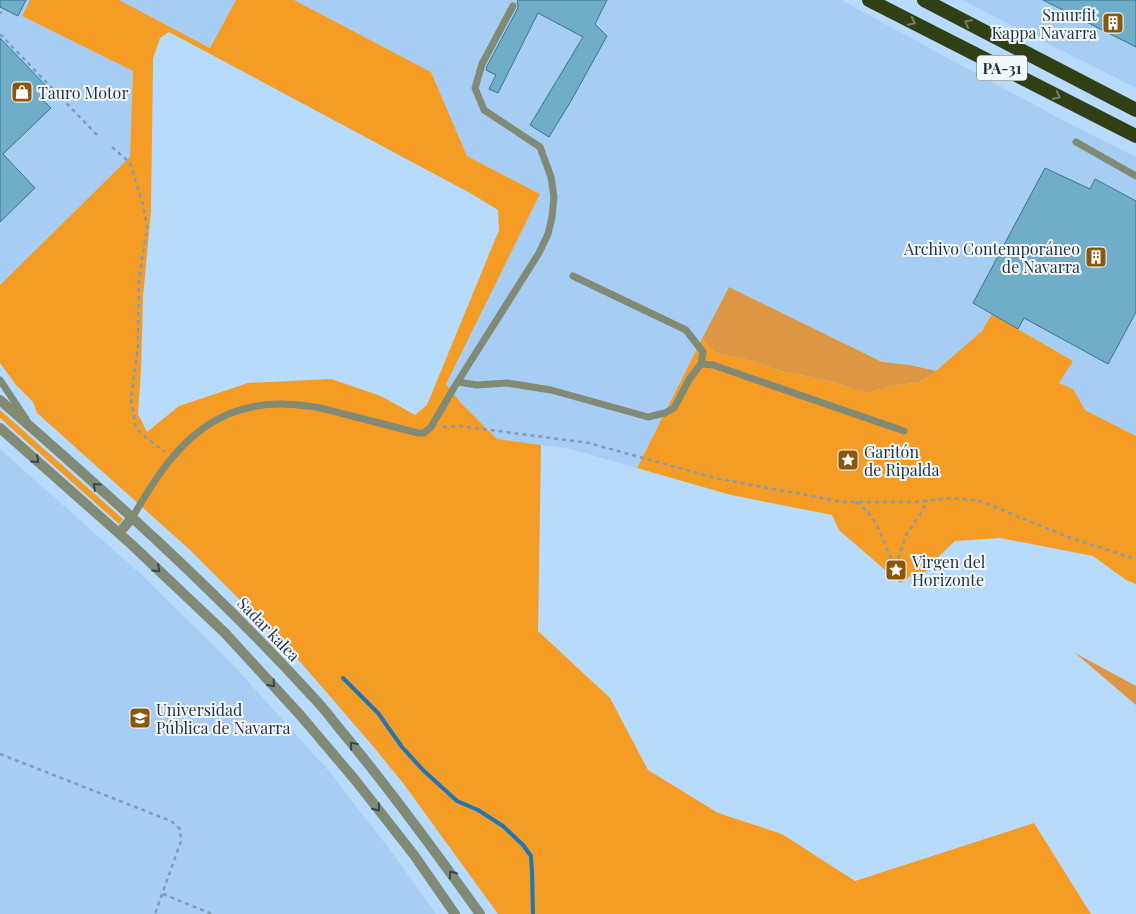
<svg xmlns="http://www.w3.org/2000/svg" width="1136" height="914" font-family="'Playfair Display',serif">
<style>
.built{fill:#a6cdf3}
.green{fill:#f59c24;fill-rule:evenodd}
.forest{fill:#dd9641}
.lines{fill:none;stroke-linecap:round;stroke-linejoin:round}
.stream{stroke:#1e76b9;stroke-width:4}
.building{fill:#6fadc8;stroke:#38768f}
.path{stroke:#809db8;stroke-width:2.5;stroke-dasharray:4 4;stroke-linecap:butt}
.service{stroke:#808a74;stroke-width:7}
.minor{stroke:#808a74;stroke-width:10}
.tertiary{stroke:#808a74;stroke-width:10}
.trunk{stroke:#304014;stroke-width:14}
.oneway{stroke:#748065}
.oneway2{stroke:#37464d}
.labels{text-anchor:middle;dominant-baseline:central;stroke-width:4;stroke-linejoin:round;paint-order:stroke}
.shield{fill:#f3f8fc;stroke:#5f6c78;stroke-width:1}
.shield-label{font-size:15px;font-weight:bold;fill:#1f3040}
.poi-label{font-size:16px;fill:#1f3040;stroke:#f3f8fc;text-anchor:start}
.street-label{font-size:16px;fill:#1f3040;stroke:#f3f8fc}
</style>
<rect width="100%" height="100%" fill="#b7dbfc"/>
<g class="built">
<path d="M0,0H30L22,16L133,70L130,157L0,285Z"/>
<path d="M119,0H236L210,48Z"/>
<path d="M294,0H841L1068,123L1136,157V201L1095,179L1024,318L1108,364L1136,312V436L1085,410L1073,389L1059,383L1073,361L992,314L982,331L936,371L882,362L729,287L637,468L571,449L497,439L461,403L446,384L540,194L467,156L431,72Z"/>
<path d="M962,0H1136V88L993,16Z"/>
<path d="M0,449L144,577L233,665L328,770L394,855L436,914H0Z"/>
</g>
<g class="green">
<path d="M30,0H119L210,48L236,0H294L431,72L467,156L540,194L446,384L461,403L497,439L541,445L538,631L610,698L648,770L718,813L782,834L855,881L1034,823L1091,914H498L403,783L372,745L290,650L189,549L37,413L33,402L16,385L0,363V285L130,157L133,71L22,16ZM169,32L470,193L498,210L499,230L427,405L415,415L381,396L331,379L248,383L179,406L147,432L138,414L141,370L143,297L151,211L153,59L160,38Z"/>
<path d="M992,314L1073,361L1059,383L1073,389L1085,410L1136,436V584L1126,580L1093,556L1000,538L955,541L929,566L922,579L912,575L900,583L839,530L832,515L731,495L637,468L702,339L716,353L745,359L781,371L830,381L867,393L895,385L917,383L929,377L982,331Z"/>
<path d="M0,410L123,519L119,524L0,418Z"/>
</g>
<g class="forest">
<path d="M729,287L882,362L910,365L936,371L929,377L917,383L895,385L867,393L830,381L781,371L745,359L716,353L702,339Z"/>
<path d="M1075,653L1136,686V705Z"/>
</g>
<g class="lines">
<path class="stream" d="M343,678L378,713L402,747L423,770L457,801L478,810L503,826L523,845L531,856L532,872L533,914"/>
</g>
<g class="building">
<path d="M0,0H26L18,16L0,7Z"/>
<path d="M518,0H607L595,24L607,36L571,101L549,137L530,125L583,37L538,13L498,93L489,89L496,75L486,70L487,66L518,8V5L517,3Z"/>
<path d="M1043,0H1136V47Z"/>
<path d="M0,38L48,88L40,97L51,108L3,154L35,188L0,222Z"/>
<path d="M1045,168L1090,189L1095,179L1136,201V312L1108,364L1024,318L1018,329L973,303Z"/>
</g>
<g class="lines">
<g class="path">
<path d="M0,12L2,13"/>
<path d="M0,34L97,135"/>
<path d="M112,147L130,163L143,205L147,227L139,279L138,346L131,399L136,428L149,440L165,452"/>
<path d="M443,427L460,426L589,443L715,478L843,502H915L952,498L980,501L1068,537L1136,559"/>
<path d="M856,502L868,512L877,525L895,568L906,535L920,515L927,500"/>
<path d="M0,754L171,821L180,829L181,841L155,914"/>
<path d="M163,894L212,914"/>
</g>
<g class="service">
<path d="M1076,142L1136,176"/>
<path d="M573,276L686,330L703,352L701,364"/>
<path d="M0,380L26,419"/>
<path d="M458,382L477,385L507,383L551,390L648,417L665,413L674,408L690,378L701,364L713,365L904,431"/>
<path d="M132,518C144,498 156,476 172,458C208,414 252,398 307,406C321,407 335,412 348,415C372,421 395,427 418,433H424L431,427L455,386L539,253L548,234L552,217L554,197L551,177L540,147L484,110L475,88L482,64L513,6"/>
</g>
<path class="minor" d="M119,533L132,518"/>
<g class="tertiary">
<path d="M0,400C108,494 215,590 312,696C325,709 336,725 348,739C395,796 437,854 480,914"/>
<path d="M0,428L131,544L225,633L301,716L356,781L414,855L455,914"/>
</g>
<g class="trunk">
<path d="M869,0L1136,136"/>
<path d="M924,0L1136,110"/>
</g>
</g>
<defs><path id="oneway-chevron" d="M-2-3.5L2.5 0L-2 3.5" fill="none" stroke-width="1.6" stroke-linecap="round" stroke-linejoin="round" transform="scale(1.25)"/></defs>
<g class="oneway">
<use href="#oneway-chevron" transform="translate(912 22) rotate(27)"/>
<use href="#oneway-chevron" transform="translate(968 23) rotate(-153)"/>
<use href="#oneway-chevron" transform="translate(1057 96) rotate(27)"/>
</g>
<g class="oneway2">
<use href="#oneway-chevron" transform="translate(36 460) rotate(42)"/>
<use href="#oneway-chevron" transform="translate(96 486) rotate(-138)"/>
<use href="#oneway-chevron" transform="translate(157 569) rotate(43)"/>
<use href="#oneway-chevron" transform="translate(272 684) rotate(48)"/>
<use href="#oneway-chevron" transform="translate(353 745) rotate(-130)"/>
<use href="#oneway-chevron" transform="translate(377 808) rotate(52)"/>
<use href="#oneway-chevron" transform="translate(452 874) rotate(-125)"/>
</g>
<defs>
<g id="building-square" transform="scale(1.125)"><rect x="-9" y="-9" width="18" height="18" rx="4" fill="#8d570a" stroke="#f3f8fc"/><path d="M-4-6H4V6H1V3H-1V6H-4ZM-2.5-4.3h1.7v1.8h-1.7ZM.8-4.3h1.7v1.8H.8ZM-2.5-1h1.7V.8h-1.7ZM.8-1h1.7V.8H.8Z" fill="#fff"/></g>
<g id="shop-square" transform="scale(1.125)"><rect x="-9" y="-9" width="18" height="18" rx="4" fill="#8d570a" stroke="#f3f8fc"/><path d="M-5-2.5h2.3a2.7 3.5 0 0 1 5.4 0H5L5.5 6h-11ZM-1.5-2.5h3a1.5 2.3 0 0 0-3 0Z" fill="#fff"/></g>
<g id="sight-square" transform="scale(1.125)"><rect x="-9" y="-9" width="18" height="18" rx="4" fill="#8d570a" stroke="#f3f8fc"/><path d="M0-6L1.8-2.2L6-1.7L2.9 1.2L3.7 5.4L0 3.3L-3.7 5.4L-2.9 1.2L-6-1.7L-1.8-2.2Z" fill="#fff"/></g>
<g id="university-square" transform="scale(1.125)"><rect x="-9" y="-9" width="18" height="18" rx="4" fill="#8d570a" stroke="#f3f8fc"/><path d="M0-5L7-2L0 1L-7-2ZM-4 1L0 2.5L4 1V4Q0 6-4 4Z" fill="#fff"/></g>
</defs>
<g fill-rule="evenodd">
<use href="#building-square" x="1113" y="23"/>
<use href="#shop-square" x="22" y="92"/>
<use href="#building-square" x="1096" y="257"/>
<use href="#sight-square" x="848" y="460"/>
<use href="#sight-square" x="896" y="570"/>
<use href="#university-square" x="140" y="718"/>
</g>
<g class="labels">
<rect class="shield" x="977" y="55.5" width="50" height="25" rx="4"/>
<g class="shield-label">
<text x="1002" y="68">PA-31</text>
</g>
<g class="poi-label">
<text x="1097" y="14" text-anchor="end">Smurfit<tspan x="1097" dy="18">Kappa Navarra</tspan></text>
<text x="38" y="92">Tauro Motor</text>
<text x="1080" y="248" text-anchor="end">Archivo Contemporáneo<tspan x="1080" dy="18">de Navarra</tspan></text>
<text x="864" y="451">Garitón<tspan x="864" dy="18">de Ripalda</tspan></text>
<text x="912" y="561">Virgen del<tspan x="912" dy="18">Horizonte</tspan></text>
<text x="156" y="709">Universidad<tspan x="156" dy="18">Pública de Navarra</tspan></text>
</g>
<g class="street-label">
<text transform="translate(269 629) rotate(46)">Sadar kalea</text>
</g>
</g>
</svg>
